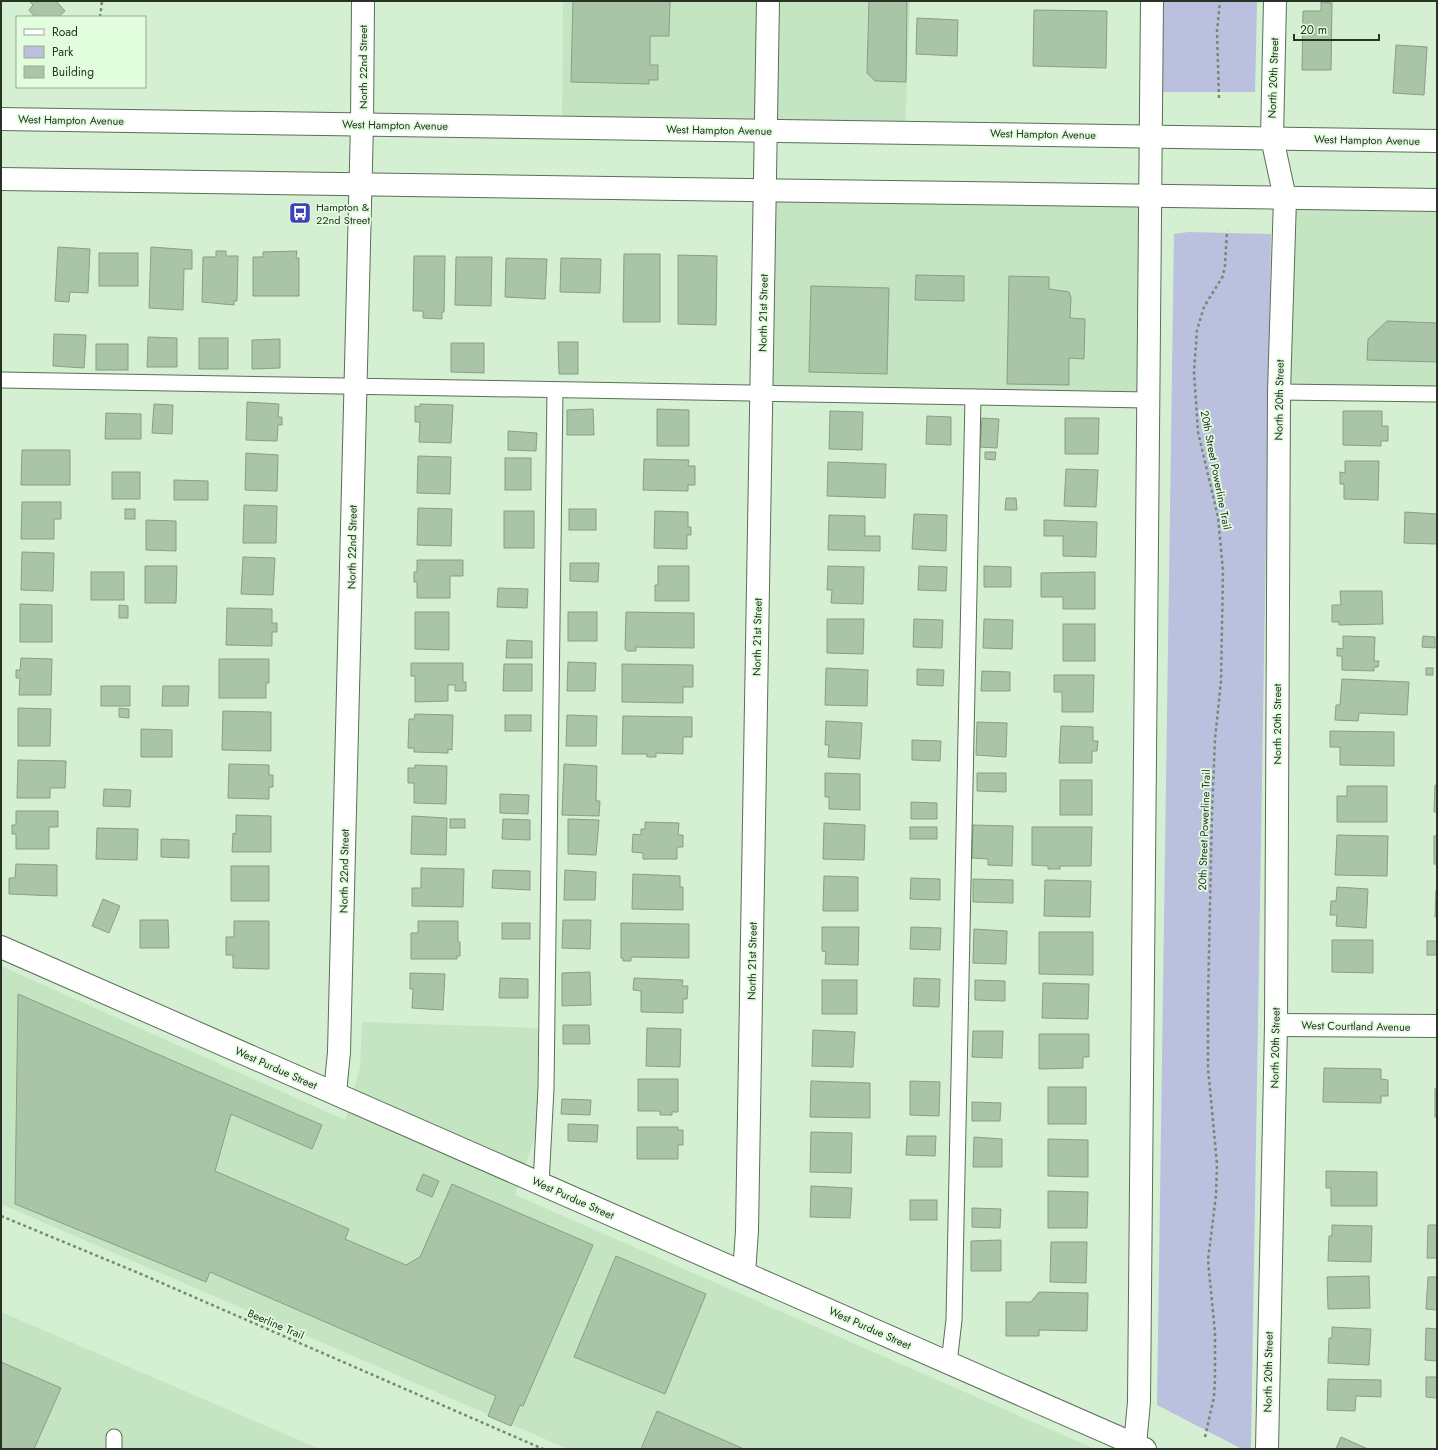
<svg xmlns="http://www.w3.org/2000/svg" width="1438" height="1450" font-family="Jost,sans-serif">
<style>
.built{fill:#c5e4c1}
.green{fill:#bac0de}
.building{fill:#aac4a7;stroke:#879f84}
.lines{fill:none;stroke-linecap:round;stroke-linejoin:round}
.lane-casing{stroke:#597056;stroke-width:17}
.street-casing{stroke:#597056;stroke-width:24}
.secondary-casing{stroke:#597056;stroke-width:24}
.path{stroke:#768874;stroke-width:2.5;stroke-dasharray:3 3;stroke-linecap:butt}
.lane{stroke:#fff;stroke-width:15}
.street{stroke:#fff;stroke-width:22}
.secondary{stroke:#fff;stroke-width:22}
.labels{text-anchor:middle;dominant-baseline:central;stroke-width:3.5;stroke-linejoin:round;paint-order:stroke}
.street-label{font-size:11px;fill:#283227;stroke:#e2fcde}
.poi-label{font-size:11px;fill:#283227;stroke:#e2fcde;text-anchor:start}
</style>
<rect width="100%" height="100%" fill="#d4efd1"/>
<g class="built">
<path d="M563,1H910L905,132L562,127Z"/>
<path d="M765,190L1149,196L1148,400L761,394Z"/>
<path d="M1285,198L1437,200V394L1279,392Z"/>
<path d="M1,966L345,1120L360,1068L362,1022L538,1028L537,1131L515,1195L1095,1449H568L1,1204Z"/>
<path d="M1,1312L320,1449H1Z"/>
</g>
<g class="green">
<path d="M1164,1H1257L1255,92H1162Z"/>
<path d="M1188,232L1271,234L1251,1445L1250,1449H1242L1157,1405L1174,234Z"/>
</g>
<g class="building">
<path d="M29,1H58L57,2L65,11L58,17H35L29,10L33,5Z"/>
<path d="M573,1H670L669,36H650V65H658V80H649V84L571,82Z"/>
<path d="M869,1H907L906,82L875,81L867,73Z"/>
<path d="M1321,2L1332,3L1331,70H1302L1303,11H1321Z"/>
<path d="M1034,10L1107,11L1106,68L1033,66Z"/>
<path d="M917,18L958,20L957,56L916,54Z"/>
<path d="M1396,45L1427,47L1424,95L1393,93Z"/>
<path d="M58,247L90,249L88,293L70,292L69,302L55,301Z"/>
<path d="M151,247L192,250V269H184L183,310L149,308Z"/>
<path d="M216,251H226V256H238L237,301H234V305L202,302L203,257H216Z"/>
<path d="M297,251L296,258H299V296H253V257H263V252Z"/>
<rect x="99" y="253" width="39" height="33"/>
<path d="M624,254H660V322H623Z"/>
<path d="M678,255L717,256L716,325L678,324Z"/>
<path d="M414,256H445L444,312H442V319L423,318V311H413Z"/>
<path d="M456,257H492L491,306L455,305Z"/>
<path d="M506,258L547,259L545,299L505,297Z"/>
<path d="M561,258L601,259L600,293L560,292Z"/>
<path d="M916,275L964,276V301L915,300Z"/>
<path d="M1009,276L1049,277V289L1069,292L1071,298L1070,318L1085,319L1084,359L1069,358V385L1007,384Z"/>
<path d="M811,286L889,288L887,374L809,372Z"/>
<path d="M1387,321L1437,323V362L1367,360L1368,339Z"/>
<path d="M54,334L86,335L84,368L53,366Z"/>
<path d="M148,337L177,338V367H147Z"/>
<rect x="199" y="338" width="29" height="31"/>
<path d="M280,339V368L252,369V340Z"/>
<path d="M558,342H578V374H559Z"/>
<path d="M451,343H484V373L451,372Z"/>
<rect x="96" y="344" width="32" height="26"/>
<path d="M247,402L279,404L278,417H282V425H278L277,441L246,440Z"/>
<path d="M154,404L173,405L172,434L152,433Z"/>
<path d="M420,404L453,405L451,443L419,442L420,422H415V406L420,407Z"/>
<path d="M593,409L594,435H567V410Z"/>
<path d="M657,409L689,410V446H657Z"/>
<path d="M830,411L863,412L862,450L829,449Z"/>
<path d="M1343,411H1382V426H1388V441H1381V446L1343,445Z"/>
<path d="M106,413L141,414V439H105Z"/>
<path d="M927,416L951,417V445L926,444Z"/>
<path d="M982,418L999,419L997,448L980,447Z"/>
<path d="M1065,418H1099L1098,454H1065Z"/>
<path d="M508,431L537,433L536,451L508,450Z"/>
<path d="M22,450H70V485H21Z"/>
<path d="M985,452H996L995,460L985,459Z"/>
<path d="M246,453L278,455L277,491L245,490Z"/>
<path d="M418,456L451,457L450,494L417,493Z"/>
<rect x="505" y="458" width="26" height="32"/>
<path d="M644,459L689,460L688,466H695V485H688V491L643,490Z"/>
<path d="M1345,461H1379L1378,500L1344,499V484H1340V472L1345,473Z"/>
<path d="M828,462L886,464L885,498L827,496Z"/>
<path d="M1066,469L1098,470L1096,507L1064,506Z"/>
<rect x="112" y="472" width="28" height="27"/>
<path d="M174,480L208,481V500H174Z"/>
<path d="M1006,498H1016L1017,510H1005Z"/>
<path d="M22,502H61V519H54V539H21Z"/>
<path d="M244,505L277,506L276,543H243Z"/>
<path d="M418,508L452,509L451,546L417,545Z"/>
<rect x="125" y="509" width="10" height="10"/>
<rect x="569" y="509" width="27" height="21"/>
<rect x="504" y="511" width="30" height="37"/>
<path d="M655,511L688,512V527H691V535H687V549L654,548Z"/>
<path d="M1405,512L1437,514V544L1404,543Z"/>
<path d="M914,514L947,515L946,551L912,549Z"/>
<path d="M829,515L865,516V536H880V551L828,550Z"/>
<path d="M146,520L176,521V551L146,550Z"/>
<path d="M1044,520L1097,522L1096,557L1063,556V536H1044Z"/>
<path d="M22,552L54,553L53,591L21,590Z"/>
<path d="M243,557L275,558L273,595L241,594Z"/>
<path d="M417,560H463V576H450V598H417V582H414V572H417Z"/>
<path d="M570,563H599L598,582L570,581Z"/>
<path d="M145,566H177L176,603H145Z"/>
<path d="M658,566H689V601H655V585H658Z"/>
<path d="M828,566L864,567L863,604L831,603L832,590H827Z"/>
<path d="M919,566L947,567L946,591L918,590Z"/>
<path d="M984,566L1011,567V587H984Z"/>
<rect x="91" y="572" width="33" height="28"/>
<path d="M1095,572V609H1063V597H1041V573Z"/>
<path d="M498,588L528,589L527,608L497,607Z"/>
<path d="M1340,591H1382L1383,624L1339,625V622H1332V605H1341Z"/>
<path d="M20,604L52,605V642H20Z"/>
<path d="M119,605L128,606V618H119Z"/>
<path d="M227,608L272,609V623H277V632H272V646L226,645Z"/>
<path d="M415,612H449V650L415,649Z"/>
<rect x="568" y="612" width="29" height="29"/>
<path d="M626,612L694,613V648L636,647V651H627L625,649Z"/>
<path d="M827,619H864L863,654L827,653Z"/>
<path d="M914,619L943,620L942,648L913,647Z"/>
<path d="M984,619L1013,620L1012,649L983,648Z"/>
<rect x="1063" y="624" width="32" height="37"/>
<path d="M1343,636L1375,637L1374,661H1379L1378,667H1374V671L1342,670V656H1337V648L1343,649Z"/>
<path d="M1423,636L1435,637V648L1422,647Z"/>
<path d="M507,640L532,641V658H506Z"/>
<path d="M21,658L52,659L51,695H19L20,678H16V670H20Z"/>
<path d="M219,659H269V683H266V698H219Z"/>
<path d="M568,662L596,663L595,691H567Z"/>
<path d="M411,663H463V682H466V691H455V685H448V701L415,702V676H411Z"/>
<path d="M504,664H532V691H503Z"/>
<path d="M622,664L693,665V687H683V703L622,702Z"/>
<path d="M826,668L868,670L867,706L825,705Z"/>
<rect x="1426" y="668" width="7" height="7"/>
<path d="M917,669L944,670L943,686L917,685Z"/>
<path d="M982,671L1010,672V691H981Z"/>
<path d="M1054,675H1094L1093,712H1062V692H1054Z"/>
<path d="M1342,679L1409,682L1407,715L1359,713L1358,721L1335,720L1336,705H1340Z"/>
<rect x="101" y="686" width="29" height="20"/>
<path d="M163,686H189L188,706H162Z"/>
<path d="M18,708L51,709L50,746H18Z"/>
<path d="M119,708L129,709V718L119,717Z"/>
<path d="M223,711L271,712V751L222,750Z"/>
<path d="M415,714L453,715L452,750L448,749V753L414,752V748H408L409,719H414Z"/>
<rect x="505" y="715" width="26" height="16"/>
<path d="M567,715L597,716L596,746H566Z"/>
<path d="M623,716L692,717V737H683V754L656,753V757H647V754H622Z"/>
<path d="M826,721L862,723L860,759L828,757L829,745H825Z"/>
<path d="M977,722L1007,723L1006,757L976,755Z"/>
<path d="M1061,726L1093,727V741H1098L1097,751H1092V763H1059Z"/>
<path d="M141,729L172,730V757H141Z"/>
<path d="M1330,731L1394,732V766L1340,765V747H1330Z"/>
<path d="M912,740L941,741L940,761L912,760Z"/>
<path d="M18,760L66,761L65,788H50V798H17Z"/>
<path d="M229,764L269,765V775H273V787H269V799L228,798Z"/>
<path d="M564,764L597,766L596,801H600L599,816L562,815Z"/>
<path d="M415,765L447,766L446,804L414,803V783H408V768H415Z"/>
<path d="M825,773L860,774V810L829,809V797H825Z"/>
<path d="M977,773H1006V792L977,791Z"/>
<rect x="1060" y="780" width="32" height="35"/>
<path d="M1435,785H1437V812H1434Z"/>
<path d="M1347,786H1387V822H1337V796H1347Z"/>
<path d="M104,789L131,790L130,807L103,806Z"/>
<path d="M500,794L529,795L528,814L500,813Z"/>
<path d="M911,802L937,803V819H911Z"/>
<path d="M16,811H58V827H49V849H16V834H12V825H16Z"/>
<path d="M236,815L271,816V852H232L233,833L236,834Z"/>
<path d="M412,816L447,818L446,855L411,854Z"/>
<rect x="450" y="819" width="15" height="9"/>
<path d="M503,819L530,820V840L502,839Z"/>
<path d="M568,819L599,820L596,855L568,854Z"/>
<path d="M645,822L679,823L678,835H683V847H677V859H643V853L632,852L633,834L641,835V829H645Z"/>
<path d="M824,823L865,825L864,860L823,859Z"/>
<path d="M973,825L1013,826L1012,866L988,865V859L972,858Z"/>
<rect x="910" y="827" width="27" height="12"/>
<path d="M1032,827H1092L1091,866H1060V869H1048V866L1032,865Z"/>
<path d="M97,828L138,829L137,860L96,859Z"/>
<path d="M1337,835L1388,836L1387,876L1335,875Z"/>
<rect x="1434" y="836" width="3" height="28"/>
<path d="M161,839L189,840V858L161,857Z"/>
<path d="M16,864L57,865V896L9,894V878H15Z"/>
<rect x="231" y="866" width="38" height="35"/>
<path d="M421,868L464,869L463,907L412,906V888H421Z"/>
<path d="M493,870L530,871V890L492,888Z"/>
<path d="M565,870L596,872L595,900H564Z"/>
<path d="M633,874L680,876V887H683V910L632,909Z"/>
<path d="M824,876L858,877V911H823Z"/>
<path d="M911,878L940,879V900L910,899Z"/>
<path d="M973,879L1013,880V903L973,902Z"/>
<path d="M1045,880L1091,881L1090,917L1044,916Z"/>
<path d="M1337,887L1368,889L1366,928L1336,926L1337,915H1330L1331,901H1336Z"/>
<path d="M1436,890H1437V917H1435Z"/>
<path d="M103,899L120,906L109,933L92,926Z"/>
<path d="M140,920H168L169,948H140Z"/>
<path d="M563,920H591L590,949L562,948Z"/>
<path d="M234,921H269V969L233,968V955H226V937H234Z"/>
<path d="M418,921H458V942H460V956H457V959H411V933H418Z"/>
<rect x="502" y="923" width="28" height="16"/>
<path d="M621,923L689,924V958L631,957V961H623V958H621Z"/>
<path d="M822,927H859L858,965L825,964L826,952L822,951Z"/>
<path d="M911,927L941,928L940,950L910,949Z"/>
<path d="M974,929L1007,931L1006,964L973,963Z"/>
<path d="M1039,932H1093V975L1039,974Z"/>
<path d="M1332,940H1373V973L1332,972Z"/>
<rect x="1427" y="941" width="10" height="14"/>
<path d="M590,972L591,1005L562,1006V973Z"/>
<path d="M410,973L445,974L443,1010L412,1008L413,989H410Z"/>
<path d="M500,978L528,979V998H499Z"/>
<path d="M634,978L683,980L682,986H688L687,999H683V1013L641,1012V991L633,990Z"/>
<path d="M914,978L940,979L939,1007L913,1006Z"/>
<rect x="822" y="980" width="35" height="34"/>
<path d="M975,980L1005,981V1001L975,1000Z"/>
<path d="M1043,983L1089,984L1088,1019L1042,1018Z"/>
<path d="M18,994L322,1125L312,1149L231,1114L215,1171L349,1229L345,1239L406,1265L420,1257L452,1184L593,1245L523,1406L520,1405L511,1426L488,1416L496,1396L210,1272L206,1282L15,1204Z"/>
<path d="M563,1025H589L590,1044H563Z"/>
<path d="M647,1028L681,1029L680,1067L646,1066Z"/>
<path d="M813,1030L855,1032L853,1067L812,1066Z"/>
<path d="M973,1031H1003L1002,1058L972,1057Z"/>
<path d="M1039,1034H1089V1057H1083V1068L1039,1069Z"/>
<path d="M1324,1068L1381,1069V1079L1388,1080V1096H1381V1103L1323,1102Z"/>
<path d="M638,1079H678V1112H672V1115H660V1111H638Z"/>
<path d="M811,1081L870,1083V1118L810,1117Z"/>
<path d="M910,1081L940,1082L939,1116L910,1115Z"/>
<rect x="1048" y="1087" width="38" height="37"/>
<rect x="1435" y="1089" width="2" height="28"/>
<path d="M562,1099L591,1100L590,1115L561,1114Z"/>
<path d="M972,1102L1001,1103L1000,1121H972Z"/>
<path d="M568,1124L598,1125L597,1142L568,1141Z"/>
<path d="M637,1127H678V1130H683V1145H678V1159H637Z"/>
<path d="M811,1132L852,1133L851,1173L810,1172Z"/>
<path d="M907,1136H936L935,1156L906,1155Z"/>
<path d="M974,1137L1002,1139V1167H973Z"/>
<path d="M1048,1139L1088,1140V1177L1048,1176Z"/>
<path d="M1326,1171L1377,1172V1206H1331V1188H1326Z"/>
<path d="M423,1174L439,1181L432,1197L416,1190Z"/>
<path d="M811,1186L852,1188L850,1218L810,1217Z"/>
<path d="M1048,1191L1088,1192L1087,1228H1048Z"/>
<rect x="910" y="1200" width="27" height="20"/>
<path d="M972,1208L1001,1209L1000,1228L972,1227Z"/>
<path d="M1332,1225L1372,1226L1371,1262L1328,1261L1329,1236H1332Z"/>
<path d="M1428,1225H1437V1258H1427Z"/>
<path d="M1001,1240V1271H971V1241Z"/>
<path d="M1051,1242H1087L1086,1283L1050,1282Z"/>
<path d="M616,1256L706,1294L665,1394L574,1357Z"/>
<path d="M1369,1276L1370,1308L1328,1309L1327,1277Z"/>
<path d="M1428,1277H1437V1310L1426,1309Z"/>
<path d="M1039,1292L1088,1293L1087,1331L1039,1330V1336H1006V1302H1031Z"/>
<path d="M1332,1327L1371,1329L1369,1365L1328,1363L1329,1338H1332Z"/>
<path d="M1426,1328L1437,1329V1361L1425,1360Z"/>
<path d="M1,1362L61,1388L34,1449H1Z"/>
<path d="M1426,1377H1437V1398L1426,1397Z"/>
<path d="M1328,1379L1381,1380V1397L1356,1396L1355,1411L1327,1410Z"/>
<path d="M657,1411L744,1449H641Z"/>
<path d="M1341,1437L1368,1449H1336Z"/>
</g>
<g class="lines">
<g class="lane-casing">
<g id="lane">
<path d="M1,380L1148,400"/>
<path d="M1279,392L1437,394"/>
<path d="M541,1184L546,1088L555,390"/>
<path d="M949,1363L954,1320L973,397"/>
<path d="M114,1449V1437"/>
</g>
</g>
<g class="street-casing">
<g id="street">
<path d="M1,947L1145,1449"/>
<path d="M1276,1025L1437,1026"/>
<path d="M335,1093L339,1052L362,124L363,1"/>
<path d="M744,1273L747,1231L768,1"/>
<path d="M1135,1445L1139,1402L1152,1"/>
<path d="M1267,1449L1276,1025L1279,392L1285,198L1272,138L1275,1"/>
</g>
</g>
<g class="secondary-casing">
<g id="secondary">
<path d="M1,119L1437,141"/>
<path d="M1,179L1437,200"/>
</g>
</g>
<g class="path">
<path d="M100,17L102,1"/>
<path d="M1219,98L1217,31L1220,1"/>
<path d="M1,1216L141,1274L543,1449"/>
<path d="M1205,1437L1214,1397L1215,1378V1333L1208,1260L1216,1195L1217,1164L1208,1068V1001L1212,811L1215,739L1221,681L1223,571L1218,517L1198,432L1194,372L1197,330L1204,307L1223,276L1225,265L1227,231"/>
</g>
<use href="#lane" class="lane"/>
<use href="#street" class="street"/>
<use href="#secondary" class="secondary"/>
</g>
<defs>
<g id="bus-square" transform="scale(1.15)"><rect x="-9" y="-9" width="18" height="18" rx="4" fill="#4043b8" stroke="#e2fcde"/><path d="M-5-6H5V4H4V6H2V4H-2V6H-4V4H-5ZM-3.5-4V0h7V-4ZM-3.5 1.2v1.5H-2V1.2ZM2 1.2v1.5H3.5V1.2Z" fill="#fff"/></g>
</defs>
<g fill-rule="evenodd">
<use href="#bus-square" x="300" y="213"/>
</g>
<g class="labels">
<g class="street-label">
<text transform="translate(363 67) rotate(-90)">North 22nd Street</text>
<text transform="translate(1273 78) rotate(-88)">North 20th Street</text>
<text transform="translate(71 120) rotate(1)">West Hampton Avenue</text>
<text transform="translate(395 125) rotate(1)">West Hampton Avenue</text>
<text transform="translate(719 130) rotate(1)">West Hampton Avenue</text>
<text transform="translate(1043 134) rotate(1)">West Hampton Avenue</text>
<text transform="translate(1367 140) rotate(1)">West Hampton Avenue</text>
<text transform="translate(763 313) rotate(-89)">North 21st Street</text>
<text transform="translate(1279 400) rotate(-89)">North 20th Street</text>
<text transform="translate(1216 470) rotate(79)">20th Street Powerline Trail</text>
<text transform="translate(352 547) rotate(-89)">North 22nd Street</text>
<text transform="translate(757 637) rotate(-89)">North 21st Street</text>
<text transform="translate(1277 724) rotate(-90)">North 20th Street</text>
<text transform="translate(1204 830) rotate(-88)">20th Street Powerline Trail</text>
<text transform="translate(344 871) rotate(-89)">North 22nd Street</text>
<text transform="translate(752 961) rotate(-89)">North 21st Street</text>
<text transform="translate(1356 1026) rotate(1)">West Courtland Avenue</text>
<text transform="translate(1275 1048) rotate(-89)">North 20th Street</text>
<text transform="translate(276 1068) rotate(24)">West Purdue Street</text>
<text transform="translate(573 1198) rotate(24)">West Purdue Street</text>
<text transform="translate(276 1324) rotate(23)">Beerline Trail</text>
<text transform="translate(870 1328) rotate(24)">West Purdue Street</text>
<text transform="translate(1268 1372) rotate(-89)">North 20th Street</text>
</g>
<g class="poi-label">
<text x="316" y="207">Hampton &amp;<tspan x="316" dy="13">22nd Street</tspan></text>
</g>
</g>
<rect width="1438" height="1450" fill="none" stroke="#283227" stroke-width="4"/>
<rect x="16" y="16" width="130" height="72" fill="#e2fcde" stroke="#98ab95"/>
<rect x="24" y="29" width="20" height="6" fill="#ffffff" stroke="#98ab95"/>
<text x="52" y="36" font-size="12" fill="#283227">Road</text>
<rect x="24" y="46" width="20" height="12" fill="#bac0de" stroke="#98ab95"/>
<text x="52" y="56" font-size="12" fill="#283227">Park</text>
<rect x="24" y="66" width="20" height="12" fill="#aac4a7" stroke="#98ab95"/>
<text x="52" y="76" font-size="12" fill="#283227">Building</text>
<path d="M1294 34v6h85v-6" fill="none" stroke="#283227" stroke-width="2"/>
<text x="1300" y="34" font-size="12" fill="#283227" stroke="#e2fcde" stroke-width="3" paint-order="stroke">20 m</text>
</svg>
